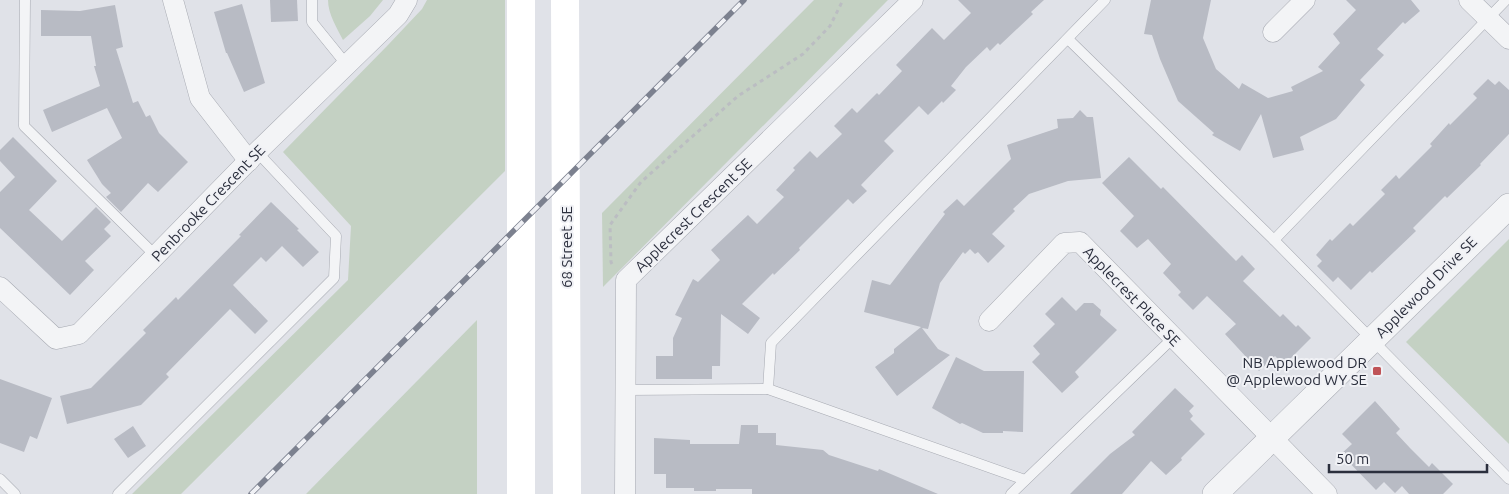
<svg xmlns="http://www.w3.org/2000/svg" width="1509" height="494" font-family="Ubuntu,sans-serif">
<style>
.green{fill:#c4d1c3}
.building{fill:#b8bbc4}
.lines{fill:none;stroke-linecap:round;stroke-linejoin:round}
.service-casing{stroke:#a6a9b1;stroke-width:11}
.minor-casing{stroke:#a6a9b1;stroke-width:21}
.tertiary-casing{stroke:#a6a9b1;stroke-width:26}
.path{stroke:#bbbdc2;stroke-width:3;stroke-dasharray:4 4;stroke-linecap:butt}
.service{stroke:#f3f4f6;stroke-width:10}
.minor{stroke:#f3f4f6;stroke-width:20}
.tertiary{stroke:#f3f4f6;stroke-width:25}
.secondary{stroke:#fff;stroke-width:28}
.rail-casing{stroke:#7c818f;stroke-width:5.5}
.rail{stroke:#f0f1f5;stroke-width:4;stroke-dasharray:11;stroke-linecap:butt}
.poi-dot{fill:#bf5357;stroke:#f0f1f5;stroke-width:2}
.labels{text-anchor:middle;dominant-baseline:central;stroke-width:4;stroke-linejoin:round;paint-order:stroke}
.street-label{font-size:15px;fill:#2b2f3d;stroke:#f0f1f5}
.poi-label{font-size:15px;fill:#2b2f3d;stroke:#f0f1f5;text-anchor:end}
</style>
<rect width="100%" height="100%" fill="#e0e2e8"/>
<g class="green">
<path d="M328,0H383L370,16L343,40C337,28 328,14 328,0Z"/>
<path d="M427,0H505V171L181,494H132L348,280L351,226L283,152L388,45L422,9Z"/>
<path d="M814,0H888L603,287L602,213Z"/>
<path d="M1509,239V444L1406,342Z"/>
<path d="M477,320V494H306Z"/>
</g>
<g class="building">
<path d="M270,0H297L298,21L271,22Z"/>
<path d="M958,0H1044L1031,12L1033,14L1000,45L998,43L990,51L987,47L966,67L951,86L956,90L943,103L942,101L928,115L919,106L884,141L894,151L861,185L867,191L853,204L848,199L799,248L800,250L774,275L773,273L742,304L760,318L748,334L721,314L720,366H712V379H656V356H673V338L682,318L675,315L693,279L698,282L720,260L711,250L748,215L757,224L784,197L776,190L795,170L793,168L810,151L817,158L842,134L834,126L852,108L857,113L877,93L879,95L902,71L896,65L932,28L944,40L971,13Z"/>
<path d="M1151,0H1211L1203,38L1216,69L1239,89L1242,83L1268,98L1293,91L1291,87L1323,71L1318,67L1340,43L1333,34L1356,10L1346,0H1411L1420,11L1405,24L1403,22L1377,49L1384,55L1360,80L1365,85L1336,119L1300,137L1304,150L1273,158L1261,114L1240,151L1212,135L1214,133L1178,101L1160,59L1152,35L1144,34Z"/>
<path d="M242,4L265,83L244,92L227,53H226L214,12Z"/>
<path d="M115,5L123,47L116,49L133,103L138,101L146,117L150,115L159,133L188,162L158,192L148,183L121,212L106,197L111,193L102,184L87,160L122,138L107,108L52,132L43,110L100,86L94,66H96L91,36H41V10L80,11Z"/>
<path d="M1488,79L1495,85L1499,81L1509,90V134L1480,164L1481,165L1447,198L1445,196L1413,228L1416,231L1372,273L1370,271L1351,290L1338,277L1333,282L1317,266L1322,261L1316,255L1330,239L1332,241L1350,223L1353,226L1385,194L1381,190L1396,175L1399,179L1432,146L1430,144L1449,123L1450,125L1477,98L1473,94Z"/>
<path d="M1080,110L1087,117H1093L1101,178L1068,181L1029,194L1013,209L1015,211L992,234L1005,246L988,263L978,252L975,254L970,249L965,254L963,252L940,283L928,329L922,328L938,349L950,355L897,396L875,367L894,353V349L921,327L864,312L872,280L890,285L945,214L943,212L957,199L964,206L1011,159L1007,145L1058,128L1057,119L1073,118Z"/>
<path d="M13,137L57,181L29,210L62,241L96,207L111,222L104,229L111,236L85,261L94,270L70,295L0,228V192L15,177L0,161V150Z"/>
<path d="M1129,157L1161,189L1163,187L1236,261L1242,255L1255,269L1243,281L1280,317L1283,314L1296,327L1298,325L1311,338L1284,365L1275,356L1259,371L1225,334L1236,324L1207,296L1193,310L1178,295L1181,292L1163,273L1171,264L1148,239L1137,248L1120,231L1134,216L1102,183Z"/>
<path d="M271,202L299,229L297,230L319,252L303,267L282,246L266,262L261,257L233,285L268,321L255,334L230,309L166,374L169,377L141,405L67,424L60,396L91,388L146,333L143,330L176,297L178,300L241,236L239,235Z"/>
<path d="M1062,297L1076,311L1084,303H1093L1101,310L1100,315L1117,330L1075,372L1079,377L1062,393L1032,362L1040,354L1033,346L1055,324L1045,314Z"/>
<path d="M956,357L984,371H1024L1023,432L1003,431V433H983L962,423L960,424L932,408Z"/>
<path d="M0,379L52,398L37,439L30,436L24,452L0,443Z"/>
<path d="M1175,388L1194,406L1189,411L1193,416L1190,419L1205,434L1181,458L1182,460L1166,475L1151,461L1122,494H1070L1110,454L1135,435L1132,432Z"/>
<path d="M1375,401L1400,429L1396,433L1410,448L1429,467L1432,463L1453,484L1443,494H1409L1402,486L1395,493L1384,482L1376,490L1341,454L1352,444L1342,434Z"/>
<path d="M741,425H758V433H776V445L823,450L829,455L878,471L879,469L938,494H752V489H716V491H694V488H666V474H654V438L690,440V444H739Z"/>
<path d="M133,426L146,446L128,458L114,439Z"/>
</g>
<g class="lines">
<g class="service-casing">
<g id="service">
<path d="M25,0L24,126L156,256"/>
<path d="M312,0V22L346,64"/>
<path d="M1068,39L1274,240L1509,479"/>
<path d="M1274,240L1506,0"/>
<path d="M768,389L771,343L1105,0"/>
<path d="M626,390L768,389L1025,480"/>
<path d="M0,479L15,494"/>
<path d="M118,494L334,278L336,236L257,152"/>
<path d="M1011,494L1173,338"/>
</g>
</g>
<g class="minor-casing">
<g id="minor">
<path d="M173,0L200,98L249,161"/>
<path d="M1469,0L1509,39"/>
<path d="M1273,32L1305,0"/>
<path d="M0,287L56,339L79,334L257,152L398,15L407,0"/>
<path d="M989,321L1064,243L1080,242L1327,494"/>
<path d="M625,494L626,280L913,0"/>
</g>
</g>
<g class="tertiary-casing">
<path id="tertiary" d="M1215,494L1509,206"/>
</g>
<path class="path" d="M612,264L611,262L610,225L641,182L738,96L803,54L830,26L843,0"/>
<use href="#service" class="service"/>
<use href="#minor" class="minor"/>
<use href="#tertiary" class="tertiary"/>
<g class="secondary">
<path d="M521,0V494"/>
<path d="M565,0L567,494"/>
</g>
<g class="rail-casing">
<path id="rail" d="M251,494L744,0"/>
</g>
<use href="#rail" class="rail"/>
</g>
<rect class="poi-dot" x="1372" y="366" width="10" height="10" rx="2.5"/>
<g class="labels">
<g class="street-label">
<text transform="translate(208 203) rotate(-46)">Penbrooke Crescent SE</text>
<text transform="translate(693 215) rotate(-44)">Applecrest Crescent SE</text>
<text transform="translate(566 247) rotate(-90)">68 Street SE</text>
<text transform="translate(1426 287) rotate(-45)">Applewood Drive SE</text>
<text transform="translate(1132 296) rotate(46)">Applecrest Place SE</text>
</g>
<g class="poi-label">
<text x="1367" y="362">NB Applewood DR<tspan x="1367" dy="17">@ Applewood WY SE</tspan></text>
</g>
</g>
<path d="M1329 464v8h158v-8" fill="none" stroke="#2b2f3d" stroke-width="2.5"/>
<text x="1336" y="464" font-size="15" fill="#2b2f3d" stroke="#f0f1f5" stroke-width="4" paint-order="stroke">50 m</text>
</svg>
